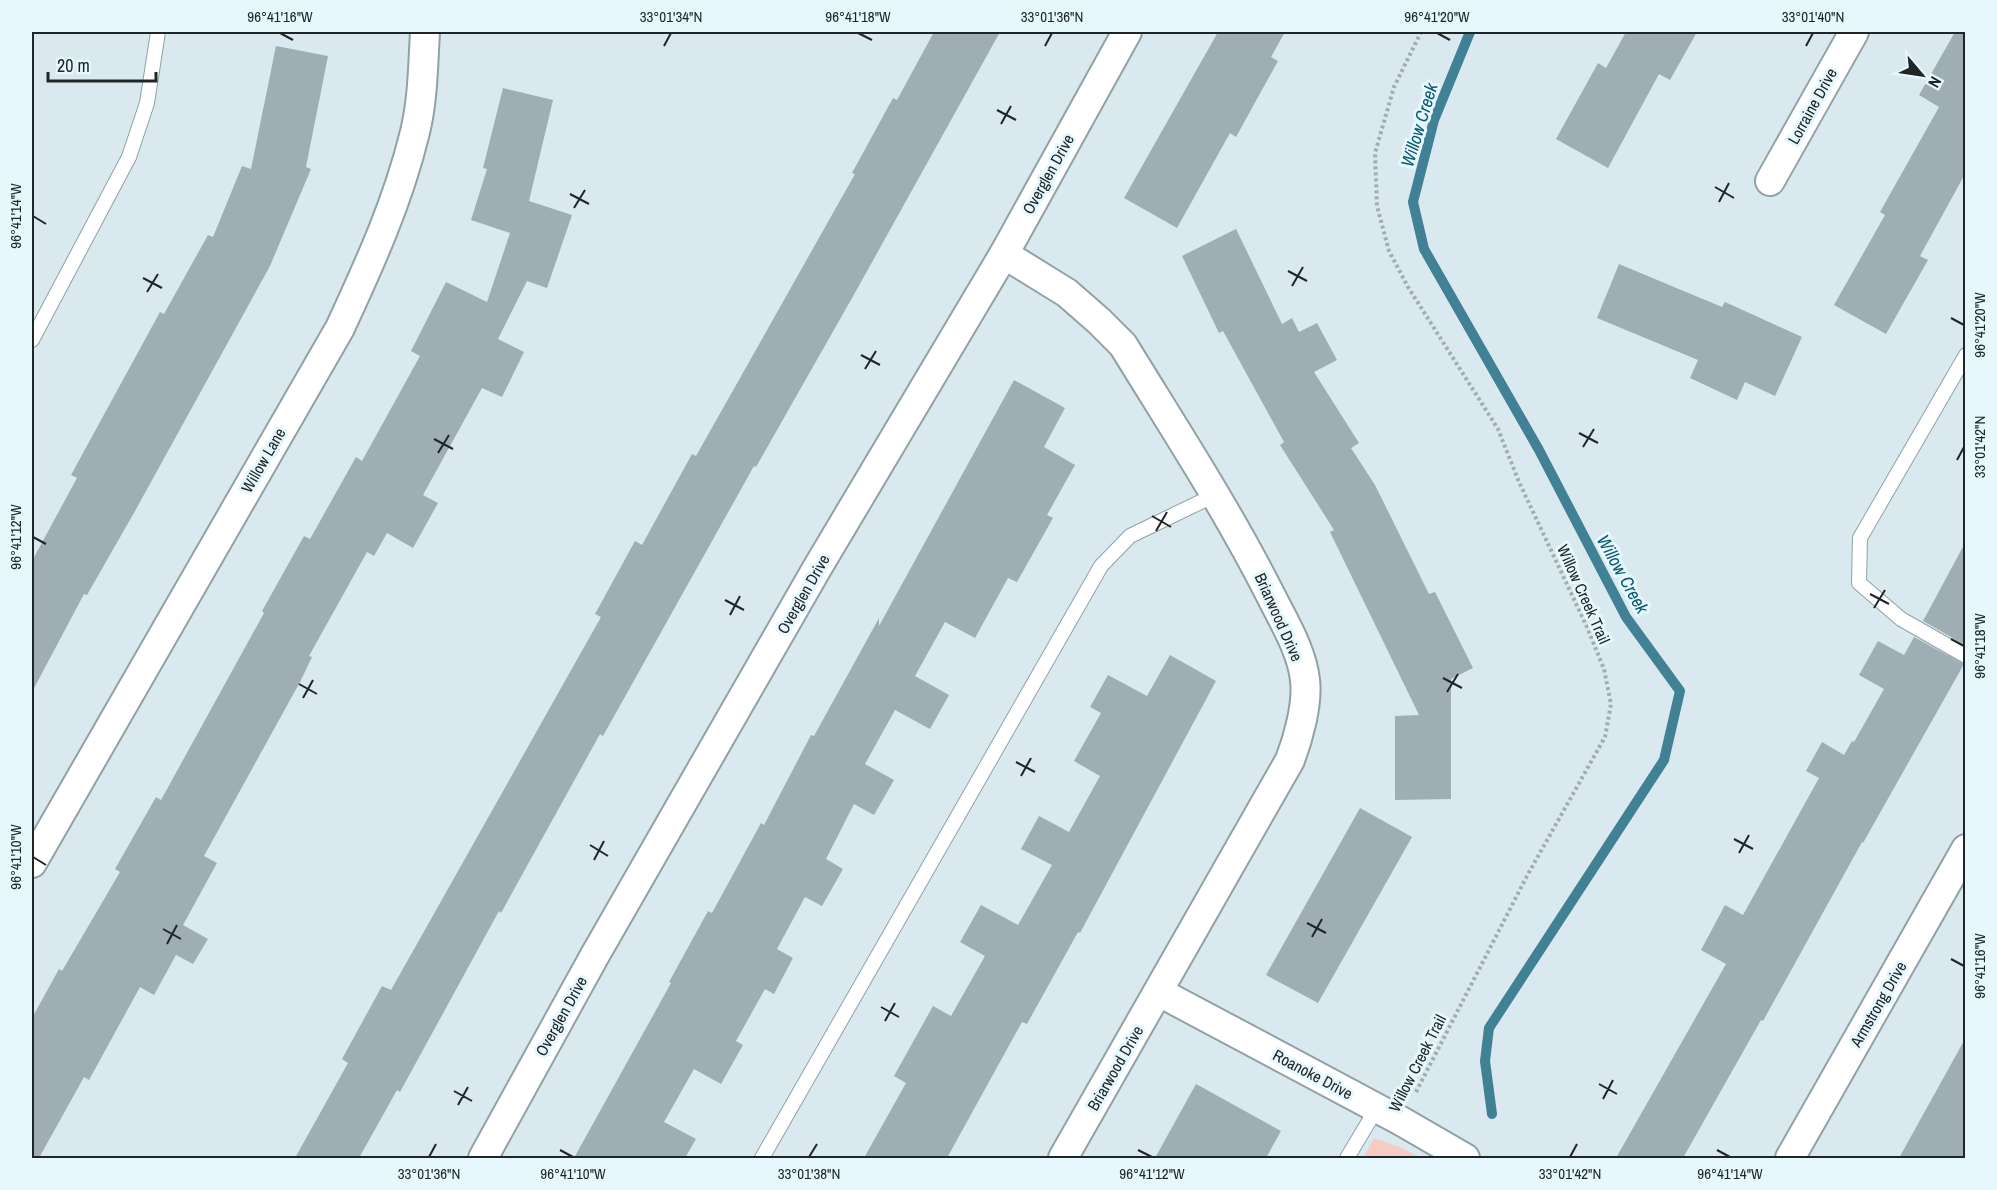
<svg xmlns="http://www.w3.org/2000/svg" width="1997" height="1190" font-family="'Archivo Narrow',sans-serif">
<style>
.green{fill:#f6cbc3}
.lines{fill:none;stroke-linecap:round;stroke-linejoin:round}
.stream{stroke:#408195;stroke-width:10}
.building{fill:#9faeb4}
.lane-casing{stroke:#91a1a6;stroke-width:16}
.street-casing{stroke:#91a1a6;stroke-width:32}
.path{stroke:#a0adb1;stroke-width:4;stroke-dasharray:3 3;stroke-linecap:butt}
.lane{stroke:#fff;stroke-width:14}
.street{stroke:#fff;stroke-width:28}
.ticks{fill:none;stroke:#202628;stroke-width:2}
.labels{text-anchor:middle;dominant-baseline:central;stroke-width:6;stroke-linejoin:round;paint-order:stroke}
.street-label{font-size:16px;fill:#202628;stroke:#e6f7fd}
.water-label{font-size:18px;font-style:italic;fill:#0d596d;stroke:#e6f7fd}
.neatline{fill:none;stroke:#202628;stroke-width:2}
.ticks-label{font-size:15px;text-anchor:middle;fill:#202628}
</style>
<rect width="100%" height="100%" fill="#d9e9ef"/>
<path class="green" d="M1374,1138L1402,1148L1420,1158H1363Z"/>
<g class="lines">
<path class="stream" d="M1470,32L1434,120L1413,202L1424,249L1539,450L1626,617L1680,691L1664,760L1489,1028L1485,1061L1492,1114"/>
</g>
<g class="building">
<path d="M934,32H1000L856,291L756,467L754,466L603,736L600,734L501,913L499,911L400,1092L397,1090L359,1158H295L348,1063L342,1059L382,986L391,990L601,617L595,614L635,541L642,545L692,454L696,456L855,174L852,173L893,98L897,100Z"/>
<path d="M1218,32H1285L1271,57L1278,61L1236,137L1230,133L1177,228L1124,198Z"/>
<path d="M1626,32H1697L1670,80L1659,74L1608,168L1556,139L1598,63L1606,68Z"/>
<path d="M1955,32H1965V174L1920,256L1928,260L1886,334L1834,305L1885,215L1880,212L1939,107L1919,95Z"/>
<path d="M276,46L328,56L306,167L311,169L270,266L135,511L87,595L84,594L32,692V561L77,478L71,475L160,312L164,314L208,235L213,237L242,166L251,169Z"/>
<path d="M503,88L553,100L529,201L572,215L547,288L527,281L498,339L524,352L502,397L482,388L423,495L438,503L413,548L387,533L374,556L367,552L309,656L312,657L300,682L204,856L217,863L183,925L208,939L193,964L176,955L154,995L140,987L89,1080L84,1077L39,1158H32V1018L59,969L62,971L120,872L115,869L156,797L161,800L264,613L262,611L304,536L310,539L356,457L362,461L420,356L411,351L446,282L487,302L510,233L471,220L487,169L483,168Z"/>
<path d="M1236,229L1282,324L1292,318L1299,332L1317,323L1337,360L1314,372L1359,443L1351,448L1375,485L1429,594L1435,592L1473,668L1451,679V799L1395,800V716L1419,715L1330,532L1334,530L1280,445L1284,442L1223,331L1219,333L1182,256Z"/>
<path d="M1619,264L1722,307L1725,302L1802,337L1775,396L1745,382L1737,400L1690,378L1698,360L1597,318Z"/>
<path d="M1014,380L1065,408L1044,447L1075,465L1047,515L1053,518L1017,582L1008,578L975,638L945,622L915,676L949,695L930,729L895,710L865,764L894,780L874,815L854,804L826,859L843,869L822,906L805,897L777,949L793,958L774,994L765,989L736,1041L743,1045L721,1084L694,1069L664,1122L696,1139L685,1158H574L671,983L669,982L708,911L712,913L761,823L764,825L811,735L814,736L879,618V626Z"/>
<path d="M1965,543V645L1923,621Z"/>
<path d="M1914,637L1964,664L1863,843L1862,842L1763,1021L1761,1020L1683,1158H1616L1726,964L1701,950L1725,905L1743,915L1819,778L1806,771L1822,742L1844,755L1852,741L1854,742L1884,689L1859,675L1878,641L1904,655Z"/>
<path d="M1170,655L1216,681L1080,933L1078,932L1027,1024L1022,1022L947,1158H864L906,1083L894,1076L933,1006L951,1016L985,956L960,942L981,905L1018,925L1052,865L1021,849L1039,816L1069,832L1100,776L1074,761L1101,713L1090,707L1108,675L1147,696Z"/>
<path d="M1360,808L1412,837L1318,1003L1266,975Z"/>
<path d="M1965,1039V1158H1899Z"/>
<path d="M1196,1084L1281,1131L1266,1158H1155Z"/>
</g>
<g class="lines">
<g class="lane-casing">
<g id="lane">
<path d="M32,340L129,157L147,103L158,32"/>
<path d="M1966,355L1860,538L1859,583L1901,619L1966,656"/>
<path d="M762,1158L1101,566L1130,536L1215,495"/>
<path d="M1347,1158L1377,1108"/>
</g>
</g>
<g class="street-casing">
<g id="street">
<path d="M1770,181L1854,32"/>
<path d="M1004,254L1067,293L1099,321L1123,345C1174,428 1227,509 1271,596C1284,622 1302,651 1305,680C1308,704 1298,739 1290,760L1063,1158"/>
<path d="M32,863L340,328C370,263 398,202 415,132C423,99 423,65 425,32"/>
<path d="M1159,992L1401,1121L1465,1158"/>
<path d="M483,1158L595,955L816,570L1004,254L1127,32"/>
<path d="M1790,1158L1966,849"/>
</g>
</g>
<path class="path" d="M1416,1092L1528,874L1605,737L1611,704L1604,669L1587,627L1519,482L1498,429L1408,287L1389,251L1377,206L1375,153L1394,87L1421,32"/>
<use href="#lane" class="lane"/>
<use href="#street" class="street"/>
</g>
<path class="ticks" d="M280,33L293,40M858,33L872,40M1437,33L1450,40M664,46L671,33M1045,46L1052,33M1806,46L1813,33M997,110L1016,120M1001,124L1011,106M1715,187L1734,198M570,194L589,204M1719,202L1729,183M574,208L585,190M33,216L46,224M1288,271L1307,281M143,278L162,288M1292,286L1303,267M147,292L158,274M1951,318L1964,325M861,355L880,365M865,369L876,351M1579,433L1598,443M434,439L453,449M1583,447L1594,429M438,453L449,435M1957,460L1964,447M1152,516L1171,527M1156,531L1167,512M33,537L46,544M1870,594L1889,604M725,600L744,610M1874,608L1885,590M730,615L740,596M1951,639L1964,646M1443,678L1462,688M299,684L317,694M1447,692L1458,674M303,698L313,680M1016,762L1035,772M1021,776L1031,758M1734,839L1753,849M590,845L608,856M1739,853L1749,835M33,857L46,865M594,860L604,841M1307,923L1326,933M163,929L181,939M1312,937L1322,919M167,944L177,925M1951,959L1964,966M881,1007L899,1017M885,1021L895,1003M1599,1084L1617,1094M454,1091L472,1101M1603,1099L1613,1080M458,1105L468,1087M560,1150L573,1157M1138,1150L1152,1157M1717,1150L1730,1157M429,1157L436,1144M809,1157L817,1144M1570,1157L1577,1144"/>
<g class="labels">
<g class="street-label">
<text transform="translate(1812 106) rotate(-61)">Lorraine Drive</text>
<text transform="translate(1048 174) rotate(-61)">Overglen Drive</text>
<text transform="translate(263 460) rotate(-60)">Willow Lane</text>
<text transform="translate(803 594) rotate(-60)">Overglen Drive</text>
<text transform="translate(1584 594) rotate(66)">Willow Creek Trail</text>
<text transform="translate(1279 617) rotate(66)">Briarwood Drive</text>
<text transform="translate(1878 1004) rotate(-60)">Armstrong Drive</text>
<text transform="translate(561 1016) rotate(-61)">Overglen Drive</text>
<text transform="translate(1417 1063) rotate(-63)">Willow Creek Trail</text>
<text transform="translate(1115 1068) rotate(-60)">Briarwood Drive</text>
<text transform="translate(1313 1074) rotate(28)">Roanoke Drive</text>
</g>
<g class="water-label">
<text transform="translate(1419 125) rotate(-73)">Willow Creek</text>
<text transform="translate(1623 574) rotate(61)">Willow Creek</text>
</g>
</g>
<rect width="1997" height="1190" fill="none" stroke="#e6f7fd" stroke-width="66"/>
<g transform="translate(1922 75) rotate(119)" stroke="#e6f7fd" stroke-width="4.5" paint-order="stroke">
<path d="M0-4.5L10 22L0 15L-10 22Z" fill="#202628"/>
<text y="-9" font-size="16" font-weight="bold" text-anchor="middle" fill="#202628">N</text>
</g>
<path d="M48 72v9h108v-9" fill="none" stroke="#202628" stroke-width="3"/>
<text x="57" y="72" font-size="18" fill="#202628" stroke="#e6f7fd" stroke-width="4.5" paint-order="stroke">20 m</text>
<rect x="33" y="33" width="1931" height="1124" class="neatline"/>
<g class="ticks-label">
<text x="280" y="22">96°41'16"W</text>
<text x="671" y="22">33°01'34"N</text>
<text x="858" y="22">96°41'18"W</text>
<text x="1052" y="22">33°01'36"N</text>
<text x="1437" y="22">96°41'20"W</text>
<text x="1813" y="22">33°01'40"N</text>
<text transform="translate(16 216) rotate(-90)" y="5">96°41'14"W</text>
<text transform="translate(1980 325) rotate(-90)" y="5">96°41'20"W</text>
<text transform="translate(1980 447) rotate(-90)" y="5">33°01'42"N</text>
<text transform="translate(16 537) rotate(-90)" y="5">96°41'12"W</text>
<text transform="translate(1980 646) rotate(-90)" y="5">96°41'18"W</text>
<text transform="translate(16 857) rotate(-90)" y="5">96°41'10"W</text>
<text transform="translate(1980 966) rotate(-90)" y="5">96°41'16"W</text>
<text x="429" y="1179">33°01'36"N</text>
<text x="573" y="1179">96°41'10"W</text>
<text x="809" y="1179">33°01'38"N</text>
<text x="1152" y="1179">96°41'12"W</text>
<text x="1570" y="1179">33°01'42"N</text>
<text x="1730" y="1179">96°41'14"W</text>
</g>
</svg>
